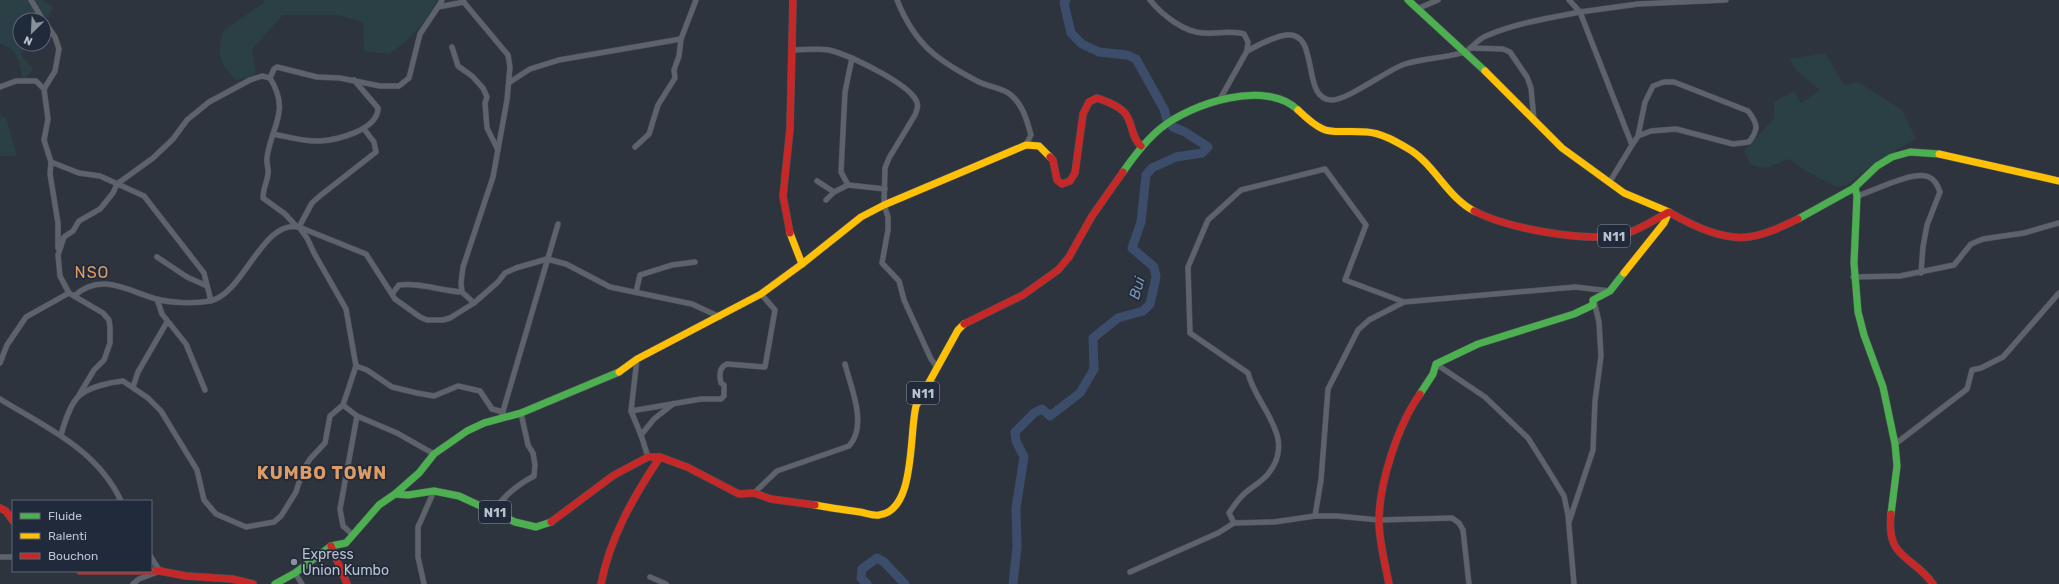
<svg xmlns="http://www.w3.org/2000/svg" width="2059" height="584" font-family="Rubik,sans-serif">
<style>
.green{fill:#2a4045}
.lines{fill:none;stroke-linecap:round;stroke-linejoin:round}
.river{stroke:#3b4d6a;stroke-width:9}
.street-casing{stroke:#4b4f56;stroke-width:6}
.fast-casing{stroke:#4b4f56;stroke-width:8}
.slow-casing{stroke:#4b4f56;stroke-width:8}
.jam-casing{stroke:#4b4f56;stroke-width:8}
.street{stroke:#5e636b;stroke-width:5}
.fast{stroke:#4caf50;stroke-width:7}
.slow{stroke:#ffc107;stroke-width:7}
.jam{stroke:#c62828;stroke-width:7}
.poi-dot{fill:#88909c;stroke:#202a3a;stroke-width:1.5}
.labels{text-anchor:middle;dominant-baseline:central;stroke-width:3.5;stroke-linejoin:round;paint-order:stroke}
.shield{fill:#202a3a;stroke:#8b94a2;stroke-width:1}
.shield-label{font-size:13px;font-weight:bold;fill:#b9c1ce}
.poi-label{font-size:14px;fill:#b9c1ce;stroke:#202a3a;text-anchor:start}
.water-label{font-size:15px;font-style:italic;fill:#7f96b6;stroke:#202a3a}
.quarter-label{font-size:16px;letter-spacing:1px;fill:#db9c67;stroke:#202a3a}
.district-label{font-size:18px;font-weight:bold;letter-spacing:1px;fill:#db9c67;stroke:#202a3a}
</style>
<rect width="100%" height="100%" fill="#2e343e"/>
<g class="green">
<path d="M0,0H42L53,7L44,22V20H20V44H25L21,55L33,69L23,81C20,63 19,50 0,43Z"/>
<path d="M263,0H437C426,23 410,40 389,54L364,51L363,22L338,15H283L252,49L256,73L248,78L236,80C218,60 217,58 223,31L265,2Z"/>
<path d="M1825,53L1844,85L1858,82L1902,110L1916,139L1874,163L1847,185L1837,187L1806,171L1789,159L1766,168L1751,165L1744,151L1774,118V102L1794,91L1801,103L1820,90L1797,71L1789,59Z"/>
<path d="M0,116L6,118L17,156H0Z"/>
</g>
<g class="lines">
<g class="river">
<path d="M867,584L861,578L862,569L877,558L884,562L905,584"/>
<path d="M1013,584L1017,547L1016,508L1024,457L1016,441L1015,432L1034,413L1042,409L1050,416L1080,393L1094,369L1093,338L1118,318L1143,311L1150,304L1156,277L1154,267L1132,248L1141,222L1146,175L1152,168L1176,157L1202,153L1208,147L1185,132L1173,127L1167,120L1164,109L1136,59L1127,55L1099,52L1082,44L1071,33L1064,3L1066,0"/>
</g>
<g class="street-casing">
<g id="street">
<path d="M31,0L43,20"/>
<path d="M442,0L438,7L464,2"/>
<path d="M462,0L508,55L510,67L507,100L493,177L463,267L461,283L462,292L474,303"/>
<path d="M897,0C915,45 938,61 979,82C989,87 1003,88 1011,95C1023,105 1027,121 1031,135L1026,145"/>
<path d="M1150,0C1162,15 1185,33 1204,33C1218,34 1231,30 1244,34L1248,42L1247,51L1220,99"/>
<path d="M1569,0L1580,12"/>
<path d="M1417,9L1438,0"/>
<path d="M44,21L55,37L59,49L55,71L44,89L48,119L44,140L51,162L50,174L58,223V248"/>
<path d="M452,47L458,66L472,76L483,88L487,97L485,103L487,128L498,150"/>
<path d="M1470,48L1503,49L1510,52L1527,77L1531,88L1534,120"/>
<path d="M792,50C803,50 817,48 829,50C849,55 906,82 916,100C919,105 917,110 915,115L889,158L885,168L884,205L888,217V230L882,263L899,281L904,300L931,359L937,367"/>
<path d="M1247,51C1259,45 1272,37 1286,35C1321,31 1300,100 1332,100C1348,100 1387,70 1405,64C1424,58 1446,58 1465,52C1472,49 1476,40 1486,36C1516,23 1549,18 1580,12"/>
<path d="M852,58L845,92L841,172L848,185L885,189"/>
<path d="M270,78L274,69L277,67L317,77L340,78L380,86H399L409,78L420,34L438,7"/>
<path d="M510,82L530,69L559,60L681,39"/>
<path d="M0,87L16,81H36L44,89"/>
<path d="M273,134C288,137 305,142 320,141C337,140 378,130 378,108L354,80"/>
<path d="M1632,145L1638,136L1645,102L1653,86L1664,82H1674L1748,111C1758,124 1759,129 1749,142L1733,144L1676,129L1651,131L1638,136"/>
<path d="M635,147L649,134L658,105L675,78L674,70L679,56L681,39L696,0"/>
<path d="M51,162L79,173L100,176L144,196L204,273L211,301"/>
<path d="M817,181L834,192"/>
<path d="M1609,183L1632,145L1580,12L1638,4L1726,0"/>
<path d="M1857,196C1874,191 1913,170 1929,177C1936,180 1938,187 1940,192L1927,225L1923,247L1921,273"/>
<path d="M826,200L834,192L848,185"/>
<path d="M157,257L187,277L207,286"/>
<path d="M1853,277L1900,276L1954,265L1971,244L1983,239L2024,233L2059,223"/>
<path d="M636,292L640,275L672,265L695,262"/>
<path d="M69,293L60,276L58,255L64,237L73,231L79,221L100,209L113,193L117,184L153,158L173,139L187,120L209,102L250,80L262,76L270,78C291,112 271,126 267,158C266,163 269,169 268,174C267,182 263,189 263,198L285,214L297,227"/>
<path d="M392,294L399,285C419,282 441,291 462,292"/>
<path d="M74,296L103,313L109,320L110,327V343L104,360L94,370L79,395"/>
<path d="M157,299L162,314L186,344L205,390"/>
<path d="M637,359L631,411L641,435L648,457"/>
<path d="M0,363L7,345L26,317L69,293L74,296C101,272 126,290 156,299C171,303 194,304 210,301C244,294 262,219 299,227L366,254L395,299L420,317L427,320H443L450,318L474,303L498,282L505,273L516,268L547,259L566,264L610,287L692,304L720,317"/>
<path d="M1436,364L1485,397L1528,438L1550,473L1564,496L1568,515L1574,584"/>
<path d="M356,366L367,370L392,387L417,393L434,396L458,386L480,391L492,409L503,412"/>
<path d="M133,387L138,372L167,322"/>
<path d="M0,399C45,427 97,449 121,501"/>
<path d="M343,405L357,416L397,433L434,454"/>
<path d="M631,411L701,399H721L724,396V385L721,383C719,375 719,367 727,364L765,367L775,310L761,294"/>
<path d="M501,418L558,224"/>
<path d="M61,435C64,424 71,403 79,396C88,387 112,382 123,381L148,398L161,411L197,470L204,500L216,514L246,527L274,522L281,516L296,492L303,470L310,459L325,443L330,416L343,405L356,366L346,309L314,253L307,238L299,227L312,203L321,195L376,152L374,142L364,129"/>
<path d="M641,435L654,419L673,404"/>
<path d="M1894,445L1967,389L1972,370L1981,368L2003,357L2059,293"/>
<path d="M754,493L777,471L849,446C868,425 851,388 845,364"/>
<path d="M494,511C504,495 517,485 534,476L535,465L533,453L528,445L521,413"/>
<path d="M1315,516L1321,480L1328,389L1358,330L1369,320L1404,302"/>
<path d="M1569,522L1593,450L1595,401L1601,356L1599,322L1594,301"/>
<path d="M353,535L343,526L340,509L357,416"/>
<path d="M0,557H13"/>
<path d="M1130,572L1218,533L1234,523"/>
<path d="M295,573L302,584"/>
<path d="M650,577L666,584"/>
<path d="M133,584L139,579L160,571L151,557"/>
<path d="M424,584L418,557V527L434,491"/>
<path d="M1469,584L1463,530L1459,523L1452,518L1379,520L1337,516H1315L1274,522L1234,523L1229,513C1233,507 1237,501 1242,496C1249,488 1261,483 1268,474C1298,437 1256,407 1248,373L1190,333L1188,267L1208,220L1241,190L1325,169L1366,225L1345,280L1404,302L1575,287L1610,291"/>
</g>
</g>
<g class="fast-casing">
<g id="fast">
<path d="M1408,0L1485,71"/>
<path d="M1123,172C1134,156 1146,140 1161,128C1192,103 1266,79 1298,110"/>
<path d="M1855,187L1857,196L1854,263L1858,312L1864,335L1883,387L1895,444L1897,466L1891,514"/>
<path d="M1798,219L1854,188L1877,166L1892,157L1910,152L1939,154"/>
<path d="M1420,394L1433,374L1436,364L1478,344L1574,314L1593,305V300L1610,291L1624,273"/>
<path d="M395,494L419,473L434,454L467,431L484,423L521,413L619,372"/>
<path d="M275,584L295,573L331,546L346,543L379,505L395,494L408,495L434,491L459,496L515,522L536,527L551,522"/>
</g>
</g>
<g class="slow-casing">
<g id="slow">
<path d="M1485,71L1562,148L1624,193L1669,212L1664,223L1624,273"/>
<path d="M1298,110C1329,140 1330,129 1367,132C1381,133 1395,141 1407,148C1434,163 1446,196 1474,211"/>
<path d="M1939,154L2059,181"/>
<path d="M802,264L861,217L884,205L1026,145L1039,146L1050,157"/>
<path d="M619,372L637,359L761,294L802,264L790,233"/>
<path d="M815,505C830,508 845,510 860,512C866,513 873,516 879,515C916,511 909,433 916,406L958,330L964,324"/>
</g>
</g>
<g class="jam-casing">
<g id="jam">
<path d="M1050,157L1053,160L1057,180L1062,184L1070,181L1075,173L1083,114L1089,102L1097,98C1108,102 1123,107 1128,118C1133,128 1132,138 1141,146"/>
<path d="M1474,211C1507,228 1582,242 1619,235C1637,232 1653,220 1669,212C1691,225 1723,240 1748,237C1766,235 1783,226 1798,219"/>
<path d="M790,233L783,196L790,129L793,0"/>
<path d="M964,324L1023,295L1058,270L1069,257L1092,216L1123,172"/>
<path d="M0,508L6,511L13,521"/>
<path d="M1891,514C1886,560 1912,554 1933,584"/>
<path d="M551,522L614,475L648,457H660L687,467L739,494L754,493L771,499L815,505"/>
<path d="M331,546L347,584"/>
<path d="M80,571H160L186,576L232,579L253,584"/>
<path d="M601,584C610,537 634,496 660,457"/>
<path d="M1389,584C1385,563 1379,542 1379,521C1379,483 1398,425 1420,394"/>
</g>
</g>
<use href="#street" class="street"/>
<use href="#fast" class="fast"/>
<use href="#slow" class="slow"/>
<use href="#jam" class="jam"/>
</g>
<circle class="poi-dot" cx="294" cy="562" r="4"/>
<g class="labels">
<g class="shield">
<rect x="1598" y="225" width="32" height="22" rx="3"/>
<rect x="907" y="382" width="32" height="22" rx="3"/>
<rect x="479" y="501" width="32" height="22" rx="3"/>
</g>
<g class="shield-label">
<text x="1614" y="236">N11</text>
<text x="923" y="393">N11</text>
<text x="495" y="512">N11</text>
</g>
<g class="poi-label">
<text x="302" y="554">Express<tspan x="302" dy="16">Union Kumbo</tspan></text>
</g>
<g class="water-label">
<text transform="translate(1137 288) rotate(-74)">Bui</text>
</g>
<g class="quarter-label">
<text x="92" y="272">NSO</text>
</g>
<g class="district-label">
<text x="322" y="473">KUMBO TOWN</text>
</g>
</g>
<rect x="12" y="500" width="140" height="72" fill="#202a3a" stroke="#5d6675"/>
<rect x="20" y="513" width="20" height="6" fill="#4caf50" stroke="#5d6675"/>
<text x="48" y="520" font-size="12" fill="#b9c1ce">Fluide</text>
<rect x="20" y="533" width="20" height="6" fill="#ffc107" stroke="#5d6675"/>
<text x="48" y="540" font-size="12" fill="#b9c1ce">Ralenti</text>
<rect x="20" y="553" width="20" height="6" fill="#c62828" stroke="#5d6675"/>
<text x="48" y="560" font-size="12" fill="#b9c1ce">Bouchon</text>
<g transform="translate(32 32) rotate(204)"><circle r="19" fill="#202a3a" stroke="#5d6675"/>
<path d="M0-3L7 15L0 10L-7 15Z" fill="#88909c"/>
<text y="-6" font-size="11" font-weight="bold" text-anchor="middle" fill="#b9c1ce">N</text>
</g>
</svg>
